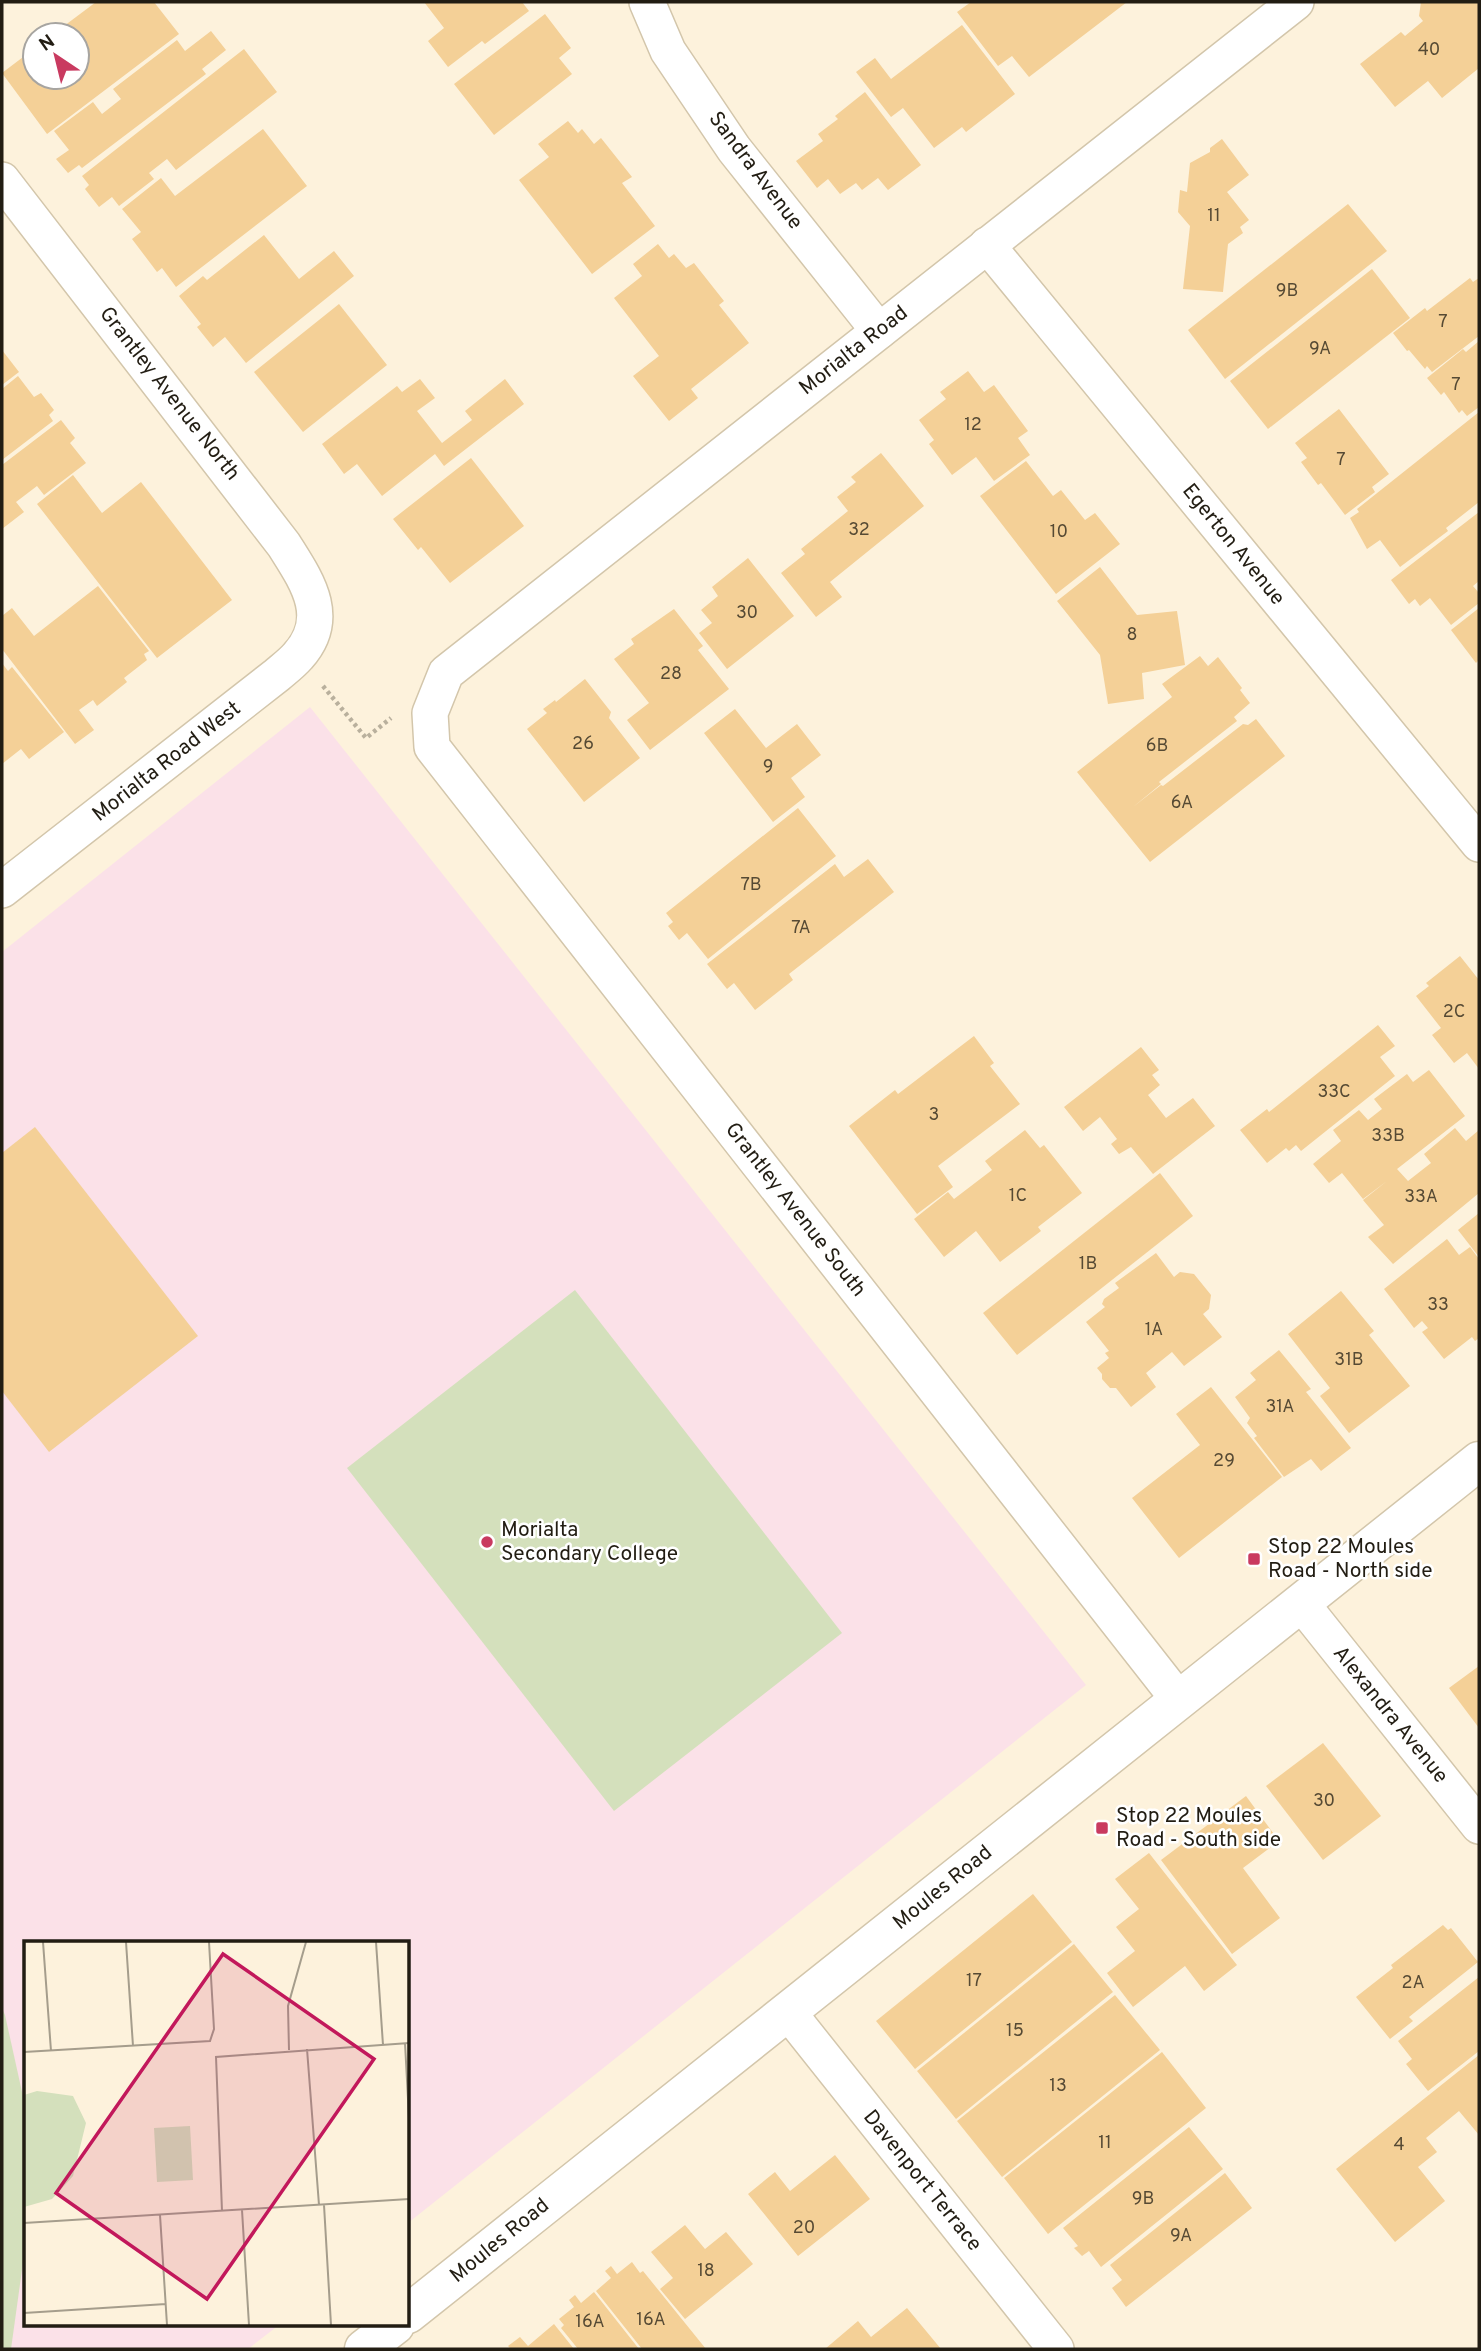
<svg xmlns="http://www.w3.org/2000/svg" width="1481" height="2351" font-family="Overpass,sans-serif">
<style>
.education{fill:#fbe1e8}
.grass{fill:#d4e0bc}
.building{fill:#f4d097}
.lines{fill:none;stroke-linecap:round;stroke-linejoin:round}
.street-casing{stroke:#d3c6ab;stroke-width:38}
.secondary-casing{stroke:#d3c6ab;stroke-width:41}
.path{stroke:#b9b09d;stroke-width:4.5;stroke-dasharray:3.5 3.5;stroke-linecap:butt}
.street{stroke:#fff;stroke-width:35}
.secondary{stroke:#fff;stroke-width:38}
.poi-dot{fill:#c93a60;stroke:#fff;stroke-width:2.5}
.labels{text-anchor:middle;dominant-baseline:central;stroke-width:5;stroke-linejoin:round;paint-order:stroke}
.number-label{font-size:18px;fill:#564a34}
.street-label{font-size:21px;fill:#221d13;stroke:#fff}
.poi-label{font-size:21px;fill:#221d13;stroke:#fff;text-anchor:start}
.inset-road{fill:none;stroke:#a59d8c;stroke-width:2}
.view{fill:#c2185b;fill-opacity:0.15;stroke:#c2185b;stroke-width:3.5}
.inset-edge{fill:none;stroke:#221d13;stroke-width:3.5}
</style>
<rect width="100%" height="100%" fill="#fdf2dc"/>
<path class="education" d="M310,707L1086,1685L408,2223V1943H26V2325H279L248,2349H2V952Z"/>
<g class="grass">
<path d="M575,1290L842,1633L614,1811L347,1468Z"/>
<path d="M2,2008L5,2015L26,2110V2241L11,2349H2Z"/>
</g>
<g class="building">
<path d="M96,2H154L179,34L47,134L2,73L35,48V77H77V35H52Z"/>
<path d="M424,2H522L529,11L485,44L482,41L448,67L428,41L444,28Z"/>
<path d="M971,2H1127L1029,77L1012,56L998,66L957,12Z"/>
<path d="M1421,2H1479V68L1442,98L1428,81L1395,107L1360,64L1401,32L1405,36L1423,21L1419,16Z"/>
<path d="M545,14L571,48L559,58L572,74L494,135L454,84Z"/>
<path d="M962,25L1015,94L966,132L962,127L934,148L903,108L891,117L856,72L875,58L891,79Z"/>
<path d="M211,31L226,50L202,69L206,74L82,168L79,165L68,173L56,159L69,150L54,131L93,102L102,114L121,99L113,89L177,40L185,51Z"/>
<path d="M244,49L277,92L176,170L167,159L149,173L154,179L119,206L112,197L99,207L85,189L89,185L82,176Z"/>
<path d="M865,92L921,165L888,190L878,178L862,190L856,183L840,194L828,179L817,188L796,161L823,141L818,134L838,119L835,116Z"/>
<path d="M568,121L578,133L582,129L594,144L601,138L632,177L622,183L655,226L592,274L519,180L549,157L538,144Z"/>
<path d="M263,129L307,186L176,287L162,268L157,272L132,239L141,232L122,209L161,178L175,196Z"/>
<path d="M1222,139L1249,175L1227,192L1249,220L1240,227L1243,233L1228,244L1223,292L1183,289L1190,226L1178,212L1180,190L1187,192L1190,163L1210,152V148Z"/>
<path d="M1348,204L1387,251L1225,379L1188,330Z"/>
<path d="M264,235L299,279L334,251L354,276L246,363L225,337L213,347L197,327L201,324L179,296L203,276L207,280Z"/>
<path d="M658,244L669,258L674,254L686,268L694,263L724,301L719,305L749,343L691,389L698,398L669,421L633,376L659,356L614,298L642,276L633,264Z"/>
<path d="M1372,269L1410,318L1268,429L1230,381Z"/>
<path d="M1470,278L1473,282L1479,278V336L1432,372L1427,366L1425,369L1409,350L1407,351L1393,333L1425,308L1427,311Z"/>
<path d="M339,304L387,365L303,432L254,372Z"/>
<path d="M1479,341V407L1467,416L1462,410L1459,413L1444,392L1441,395L1427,378L1463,349L1466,352Z"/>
<path d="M2,350L19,372L2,385Z"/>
<path d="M968,371L984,392L994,385L1028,431L1018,438L1030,455L994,481L976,457L952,475L929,444L934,440L919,420L946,399L940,392Z"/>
<path d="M18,376L34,397L41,393L54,410L49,415L53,421L2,460V389Z"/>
<path d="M420,379L435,398L417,411L442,443L472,420L465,411L505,379L524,404L444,466L435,454L382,496L357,464L344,474L322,444L397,386L402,392Z"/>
<path d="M1339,409L1389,474L1372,487L1375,492L1345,515L1321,483L1318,485L1301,462L1307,458L1295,443Z"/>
<path d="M1479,412V502L1446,528L1448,531L1400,567L1380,540L1367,549L1350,518L1359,512L1357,509Z"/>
<path d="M61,420L75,438L70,443L86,463L44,495L37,486L16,502L24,512L2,529V465Z"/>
<path d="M881,453L924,506L830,582L842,597L816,617L781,573L805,554L801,549L848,511L837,497L856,482L851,477Z"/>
<path d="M471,458L524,526L450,583L421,547L418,550L393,519Z"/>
<path d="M1026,461L1053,496L1061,490L1085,520L1095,513L1120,544L1056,594L980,496Z"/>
<path d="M73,475L102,513L141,482L232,600L157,658L37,504Z"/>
<path d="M1479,512V581L1473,586L1479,593V603L1451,625L1430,598L1420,606L1415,599L1409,604L1391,580Z"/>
<path d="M748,558L794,616L727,669L699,633L712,623L701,610L718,596L712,587Z"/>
<path d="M1100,567L1137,615L1177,611L1185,665L1142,673L1144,699L1108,704L1100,655L1057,601Z"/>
<path d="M98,586L149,651L144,654L147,660L124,678L127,682L97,706L93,700L79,710L94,730L75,744L2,649V616L12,608L34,636Z"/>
<path d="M1479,608V660L1476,663L1451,630Z"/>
<path d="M674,609L703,646L698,650L729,689L650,750L627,720L649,703L614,659L634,644L631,639Z"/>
<path d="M1200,656L1208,666L1218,657L1242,688L1240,690L1250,703L1234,717L1237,721L1159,782L1161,784L1133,807L1161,785L1163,786L1243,724L1248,725L1256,719L1285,756L1150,862L1077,772L1172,697L1162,684Z"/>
<path d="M2,663L8,671L12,667L64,732L29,759L21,749L2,764Z"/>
<path d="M585,679L611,712L609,718L640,758L584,802L527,729L547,713L543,709L555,700L556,702Z"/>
<path d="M735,709L766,748L797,724L821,755L791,778L805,797L773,822L704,733Z"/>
<path d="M798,808L836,856L708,959L687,933L679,940L668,926L673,922L666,913Z"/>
<path d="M868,859L894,892L789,974L793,980L755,1010L734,983L727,989L707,964L835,864L844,877Z"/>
<path d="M1460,956L1479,980V1069L1467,1053L1454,1063L1432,1035L1441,1028L1416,996L1429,986L1426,983Z"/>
<path d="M1378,1025L1395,1046L1380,1057L1395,1076L1301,1151L1296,1145L1289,1151L1286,1148L1267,1163L1240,1130L1267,1109L1269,1112Z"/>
<path d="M974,1036L994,1063L990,1066L1020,1104L938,1166L953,1187L917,1214L849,1126L895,1090L898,1094Z"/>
<path d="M1141,1047L1159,1070L1152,1075L1160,1085L1148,1095L1166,1118L1193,1098L1215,1126L1153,1174L1131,1147L1119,1154L1111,1144L1117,1139L1100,1117L1083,1131L1064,1107Z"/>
<path d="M1429,1070L1465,1116L1397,1169L1408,1181L1431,1163L1424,1154L1455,1128L1466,1141L1479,1130V1193L1393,1264L1368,1237L1384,1225L1363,1200L1387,1181L1363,1199L1342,1173L1329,1183L1313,1164L1341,1141L1333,1130L1359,1110L1368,1120L1382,1109L1374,1099L1407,1074L1413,1082Z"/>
<path d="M35,1127L198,1336L49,1452L2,1391V1153Z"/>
<path d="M1025,1130L1040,1148L1044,1145L1082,1193L1038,1227L1041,1231L1000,1262L976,1231L944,1257L914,1219L948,1192L954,1199L992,1170L985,1161Z"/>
<path d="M1160,1173L1193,1216L1017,1355L983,1313Z"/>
<path d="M1479,1213V1257L1458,1230Z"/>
<path d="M1447,1239L1459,1255L1470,1247L1479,1259V1338L1475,1341L1472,1337L1444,1359L1422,1332L1428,1328L1422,1321L1414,1328L1384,1289Z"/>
<path d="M1156,1253L1174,1277L1180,1272L1194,1274L1211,1295L1209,1309L1203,1314L1222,1337L1184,1366L1172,1352L1146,1373L1156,1387L1131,1407L1116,1388H1110L1102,1379V1374L1097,1368L1109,1358L1105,1353L1109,1351L1086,1322L1105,1307L1102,1304L1104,1299L1119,1288L1115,1283Z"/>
<path d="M1341,1291L1374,1331L1369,1335L1410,1386L1349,1433L1320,1396L1330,1388L1288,1334Z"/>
<path d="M1279,1350L1311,1389L1306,1392L1351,1448L1321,1471L1311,1459L1284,1477L1254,1438L1257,1436L1247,1423L1250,1418L1235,1397L1256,1380L1250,1373Z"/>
<path d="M1211,1387L1282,1477L1179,1558L1132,1498L1200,1445L1176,1414Z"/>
<path d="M1479,1666V1728L1449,1688Z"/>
<path d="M1323,1743L1381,1816L1323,1860L1266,1786Z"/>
<path d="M1246,1796L1279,1841L1243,1868L1280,1918L1232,1954L1161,1860Z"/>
<path d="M1149,1853L1237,1965L1204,1991L1185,1966L1133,2007L1107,1973L1135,1951L1116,1927L1139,1909L1115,1879Z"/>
<path d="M1033,1894L1072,1942L915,2069L876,2021Z"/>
<path d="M1443,1925L1448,1930L1451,1928L1478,1962L1409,2017L1413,2021L1390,2039L1356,1997L1393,1968L1391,1965Z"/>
<path d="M1074,1944L1113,1992L956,2119L917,2071Z"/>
<path d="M1479,1977V2051L1428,2091L1406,2064L1412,2059L1398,2041Z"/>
<path d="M1115,1995L1160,2050L1002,2177L957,2121Z"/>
<path d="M1162,2052L1206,2108L1048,2234L1004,2178Z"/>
<path d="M1479,2055V2135L1459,2111L1426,2138L1437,2152L1418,2167L1445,2201L1395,2242L1336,2169Z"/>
<path d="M1189,2127L1223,2169L1101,2267L1089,2251L1082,2256L1074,2248L1078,2246L1063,2228Z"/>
<path d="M835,2155L870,2199L798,2256L748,2194L775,2172L790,2191Z"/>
<path d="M1225,2173L1252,2208L1126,2307L1112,2288L1122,2280L1110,2265Z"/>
<path d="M685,2225L705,2249L726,2232L753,2264L685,2319L660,2289L673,2278L651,2252Z"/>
<path d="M632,2262L640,2273L643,2271L706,2349H642L596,2291L611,2278L605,2271L611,2266L617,2274Z"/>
<path d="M594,2292L639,2349H578L561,2328L564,2325L559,2319L574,2307L569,2300L575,2295L581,2303Z"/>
<path d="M907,2308L941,2349H825L858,2321L871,2337Z"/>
<path d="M554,2324L574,2349H511L508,2346L520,2337L528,2346Z"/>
</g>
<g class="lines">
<g class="street-casing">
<g id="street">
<path d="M647,2L668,51L734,149L879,331"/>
<path d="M2,180L284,545C306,580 333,617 298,656C292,663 284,669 277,675L2,890"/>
<path d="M987,245L1479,844"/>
<path d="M1301,1603L1479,1826"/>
<path d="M1179,1700L432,747L430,713L446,673L1296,2"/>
<path d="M788,2012L1056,2349"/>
</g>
</g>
<g class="secondary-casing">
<g id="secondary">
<path d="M408,2314L1479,1461"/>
<path d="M364,2349L395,2325"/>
</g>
</g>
<path class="path" d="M323,686L366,738L391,718"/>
<use href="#street" class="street"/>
<use href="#secondary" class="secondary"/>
</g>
<g class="poi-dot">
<circle cx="487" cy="1542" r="7"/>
<rect x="1247" y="1552" width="14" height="14" rx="3.5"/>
<rect x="1095" y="1821" width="14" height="14" rx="3.5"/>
</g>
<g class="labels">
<g class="number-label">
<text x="1429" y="50">40</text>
<text x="1214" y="216">11</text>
<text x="1287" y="291">9B</text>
<text x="1443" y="322">7</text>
<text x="1320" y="349">9A</text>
<text x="1456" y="385">7</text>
<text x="973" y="425">12</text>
<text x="1341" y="460">7</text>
<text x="859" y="530">32</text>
<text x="1059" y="532">10</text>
<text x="747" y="613">30</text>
<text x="1132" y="635">8</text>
<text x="671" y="674">28</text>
<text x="583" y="744">26</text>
<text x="1157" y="746">6B</text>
<text x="768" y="767">9</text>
<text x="1182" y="803">6A</text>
<text x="751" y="885">7B</text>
<text x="801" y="928">7A</text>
<text x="1454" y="1012">2C</text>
<text x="1334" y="1092">33C</text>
<text x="934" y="1115">3</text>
<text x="1388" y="1136">33B</text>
<text x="1018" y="1196">1C</text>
<text x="1421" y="1197">33A</text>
<text x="1088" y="1264">1B</text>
<text x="1438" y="1305">33</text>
<text x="1154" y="1330">1A</text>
<text x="1349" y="1360">31B</text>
<text x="1280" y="1407">31A</text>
<text x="1224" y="1461">29</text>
<text x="1324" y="1801">30</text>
<text x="974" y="1981">17</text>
<text x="1413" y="1983">2A</text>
<text x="1015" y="2031">15</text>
<text x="1058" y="2086">13</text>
<text x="1105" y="2143">11</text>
<text x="1399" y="2145">4</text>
<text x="1143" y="2199">9B</text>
<text x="804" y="2228">20</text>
<text x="1181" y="2236">9A</text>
<text x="706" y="2271">18</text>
<text x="651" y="2320">16A</text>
<text x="590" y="2322">16A</text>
</g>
<g class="street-label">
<text transform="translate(755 171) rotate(53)">Sandra Avenue</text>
<text transform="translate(854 351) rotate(-38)">Morialta Road</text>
<text transform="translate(169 394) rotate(52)">Grantley Avenue North</text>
<text transform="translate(1233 545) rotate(51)">Egerton Avenue</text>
<text transform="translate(167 762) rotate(-38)">Morialta Road West</text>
<text transform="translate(795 1210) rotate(52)">Grantley Avenue South</text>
<text transform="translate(1390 1715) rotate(51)">Alexandra Avenue</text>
<text transform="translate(943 1888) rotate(-39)">Moules Road</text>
<text transform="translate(922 2181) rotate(51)">Davenport Terrace</text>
<text transform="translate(500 2241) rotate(-39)">Moules Road</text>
</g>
<g class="poi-label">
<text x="501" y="1530">Morialta<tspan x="501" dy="24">Secondary College</tspan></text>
<text x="1268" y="1547">Stop 22 Moules<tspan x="1268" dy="24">Road - North side</tspan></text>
<text x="1116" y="1816">Stop 22 Moules<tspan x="1116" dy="24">Road - South side</tspan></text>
</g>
</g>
<g transform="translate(24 1941)">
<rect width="385" height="385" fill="#fdf2dc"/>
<path d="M13,150L49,155L62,182L49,235L28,258L0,266V154ZM166,185L169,239L133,241L130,187Z" fill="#d4e0bc"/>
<path class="inset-road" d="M19,1L27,110M102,1L109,105M352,1L359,104M381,102L385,177M283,108L295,264M265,109L264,65L282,1M0,111L186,100L190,88L185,1M300,264L307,384M218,269L225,384M198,270L192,116L385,102M136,274L143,384M0,282L385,258M0,372L142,363"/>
<path class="view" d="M199,13L350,118L183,358L32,252Z"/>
<rect width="385" height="385" class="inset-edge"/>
</g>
<rect width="1481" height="2351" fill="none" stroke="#221d13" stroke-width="7"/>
<g transform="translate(56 56) rotate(325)"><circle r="33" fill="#ffffff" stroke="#a7a5a1" stroke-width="2"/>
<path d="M0-5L12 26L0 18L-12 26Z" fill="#c93a60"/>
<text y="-10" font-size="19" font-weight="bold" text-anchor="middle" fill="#221d13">N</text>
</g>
</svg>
